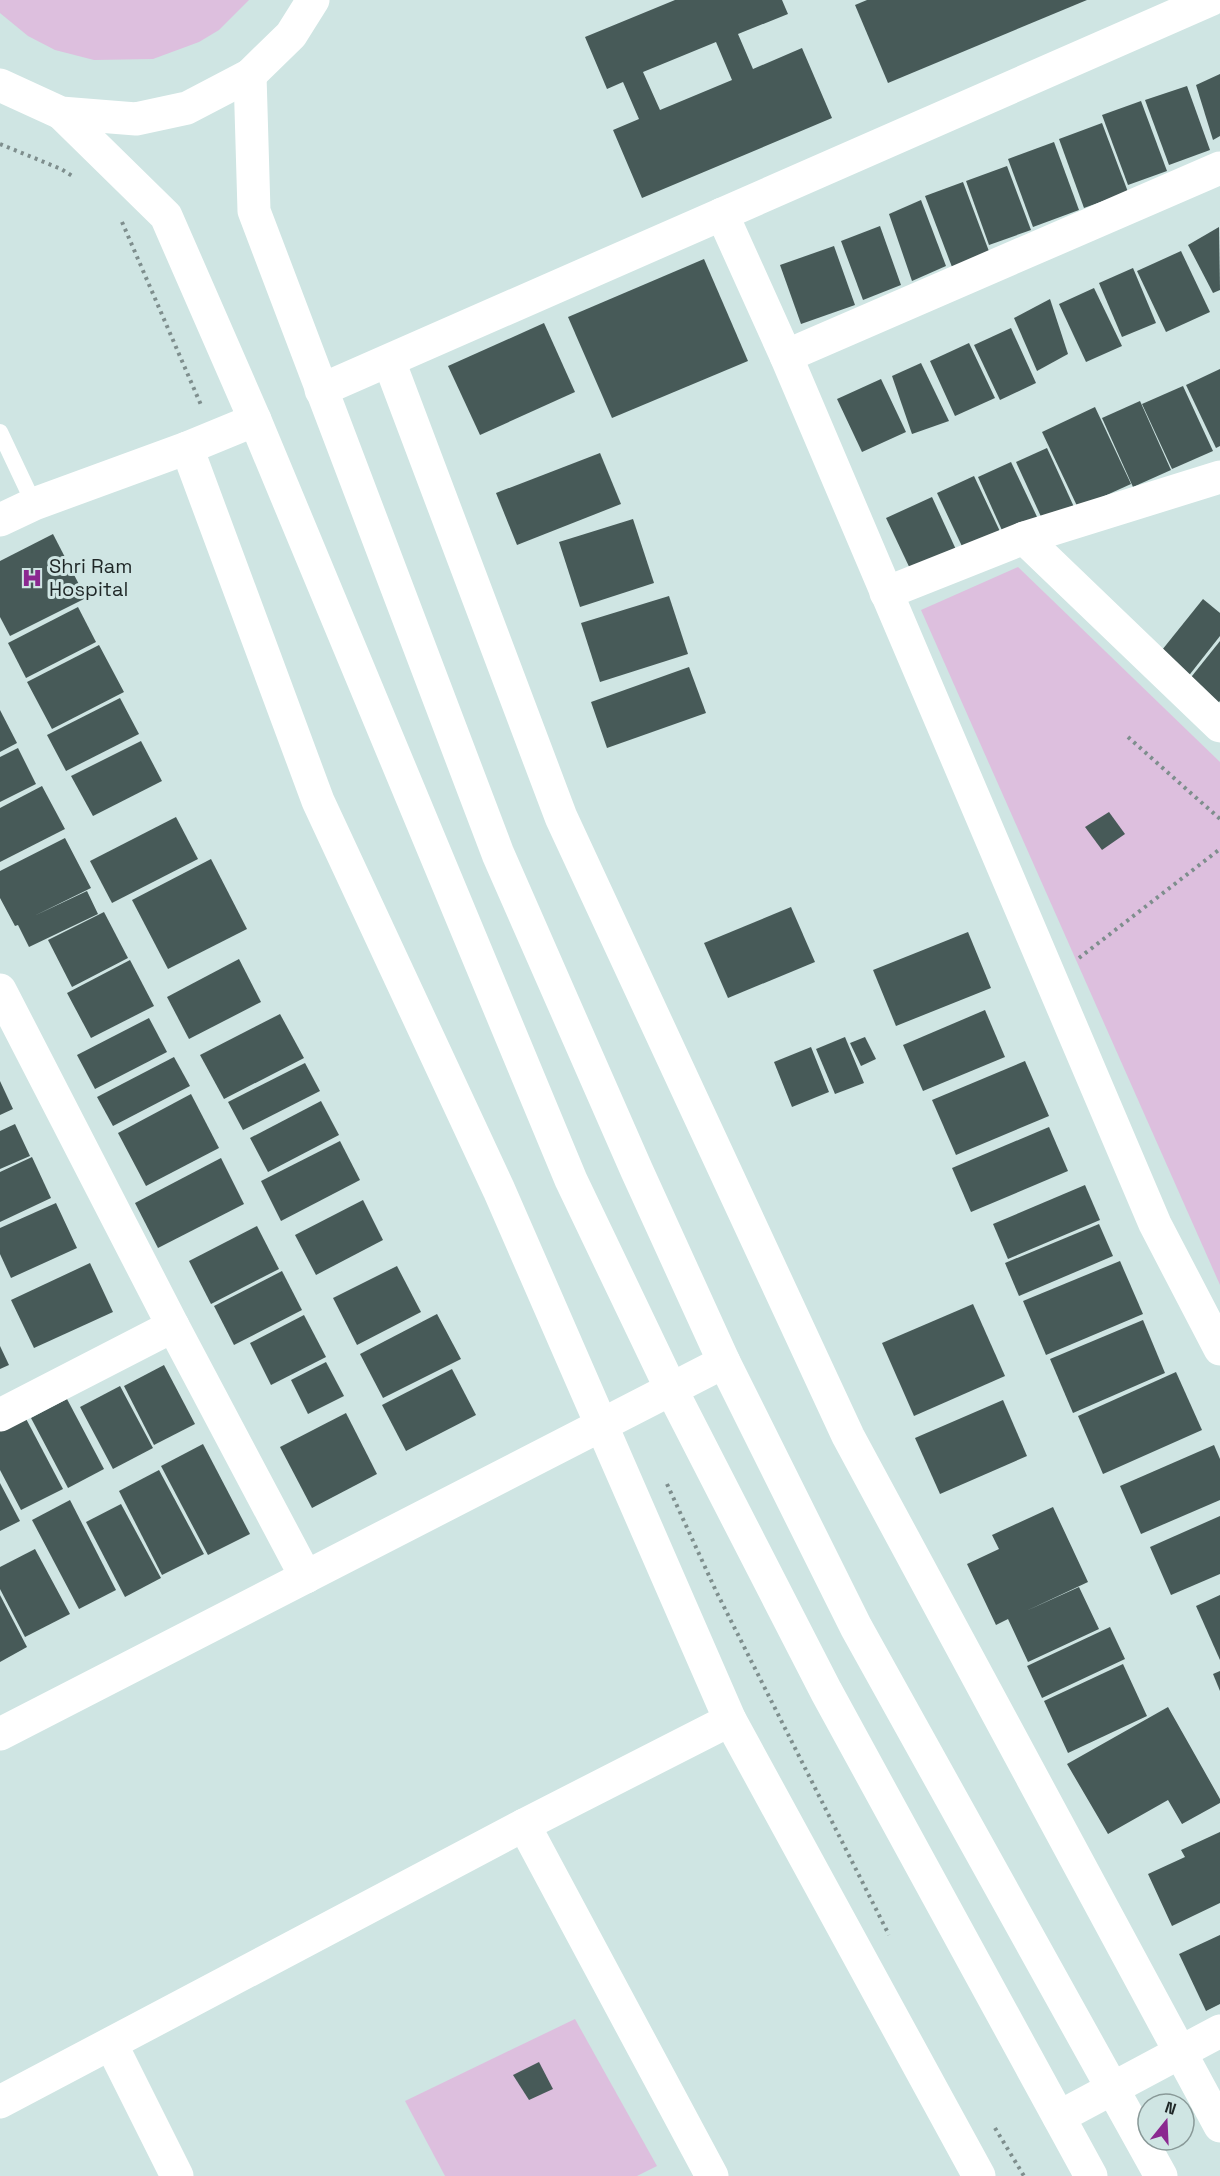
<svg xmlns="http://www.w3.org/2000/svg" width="1220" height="2176" font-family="'Space Grotesk',sans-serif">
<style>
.green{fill:#ddbfde}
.building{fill:#475a58;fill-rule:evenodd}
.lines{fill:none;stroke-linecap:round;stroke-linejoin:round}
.path{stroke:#7e8e8d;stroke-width:4;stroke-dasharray:3 4.5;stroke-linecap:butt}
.service{stroke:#fff;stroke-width:16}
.minor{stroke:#fff;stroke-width:33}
.tertiary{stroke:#fff;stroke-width:33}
.labels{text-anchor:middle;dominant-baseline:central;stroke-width:6;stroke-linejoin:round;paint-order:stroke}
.poi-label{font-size:20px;fill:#1f2727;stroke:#cfe5e3;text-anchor:start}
</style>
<rect width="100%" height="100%" fill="#cfe5e3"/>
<g class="green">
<path d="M0,0H249L219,30L199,42L153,59L94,60L55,50L28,36L0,13Z"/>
<path d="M1018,567L1220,762V1285L921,610Z"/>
<path d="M575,2019L657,2166L637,2176H445L405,2101Z"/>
</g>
<g class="building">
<path d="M675,0H782L788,14L738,34L753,69L802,48L832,118L642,198L613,130L639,119L623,82L607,89L585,37ZM716,42L732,80L660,110L643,72Z"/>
<path d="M867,0H1087L888,83L855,5Z"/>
<path d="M1220,74V136L1213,140L1196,85Z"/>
<path d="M1187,86L1210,150L1169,165L1145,100Z"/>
<path d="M1141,101L1167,171L1128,185L1102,115Z"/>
<path d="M1102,123L1128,192L1084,208L1059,139Z"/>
<path d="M1054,142L1079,210L1033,227L1008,159Z"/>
<path d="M1007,166L1031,230L989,245L966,181Z"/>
<path d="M963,182L990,254L952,267L925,196Z"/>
<path d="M921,200L946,266L912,281L889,214Z"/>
<path d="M880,226L901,285L863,300L841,241Z"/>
<path d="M1219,227L1220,290L1213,293L1188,245Z"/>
<path d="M834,246L855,305L801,324L780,265Z"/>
<path d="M1181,251L1210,312L1166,332L1137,271Z"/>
<path d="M704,259L748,361L612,418L568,317Z"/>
<path d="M1133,268L1156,323L1122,337L1099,283Z"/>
<path d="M1094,288L1122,346L1086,362L1059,304Z"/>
<path d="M1050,299L1068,354L1037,371L1014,318Z"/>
<path d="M544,323L575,392L480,435L448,366Z"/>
<path d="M1011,328L1036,383L1000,400L974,345Z"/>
<path d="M969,343L995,398L955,416L930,361Z"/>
<path d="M921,363L949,421L912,434L892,376Z"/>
<path d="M1220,369V446L1216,448L1186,385Z"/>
<path d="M881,379L906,432L862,452L837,399Z"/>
<path d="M1183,386L1213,451L1172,469L1142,404Z"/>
<path d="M1140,401L1171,470L1133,487L1102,418Z"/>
<path d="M1095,407L1131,484L1078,508L1042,432Z"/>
<path d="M1047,448L1074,507L1043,521L1016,462Z"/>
<path d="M600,453L621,504L517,545L496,493Z"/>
<path d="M1011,462L1039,521L1005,537L978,477Z"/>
<path d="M974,476L1004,540L967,557L937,493Z"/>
<path d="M932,497L958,554L913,575L886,518Z"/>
<path d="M633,519L654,583L580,607L559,542Z"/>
<path d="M53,534L86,598L10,636L0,617V561Z"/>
<path d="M669,596L688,654L600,682L581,623Z"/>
<path d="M1203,599L1220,613V636L1187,678L1158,655Z"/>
<path d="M78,607L96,642L26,678L8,643Z"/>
<path d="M1220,641V701L1217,704L1188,681Z"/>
<path d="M99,645L124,692L52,729L27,682Z"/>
<path d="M689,667L706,713L607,748L591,702Z"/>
<path d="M120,698L139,734L66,771L47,735Z"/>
<path d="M0,710L17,743L0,752Z"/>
<path d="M141,741L162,781L93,816L71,776Z"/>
<path d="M18,748L36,784L0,802V757Z"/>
<path d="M42,786L65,829L0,862V808Z"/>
<path d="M1109,812L1125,834L1102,850L1085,827Z"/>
<path d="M176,817L198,859L112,903L90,861Z"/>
<path d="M65,838L91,888L34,916L87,891L98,914L29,947L18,925L15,926L0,898V871Z"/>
<path d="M211,859L247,929L168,969L132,900Z"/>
<path d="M791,907L815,962L728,998L704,943Z"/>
<path d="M104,912L128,958L72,987L48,940Z"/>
<path d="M968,932L991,988L896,1026L873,970Z"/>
<path d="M239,959L261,1002L189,1039L167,997Z"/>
<path d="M130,960L154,1006L91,1038L67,993Z"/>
<path d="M985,1010L1005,1057L923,1091L903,1045Z"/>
<path d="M280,1014L304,1058L224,1099L200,1055Z"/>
<path d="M149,1018L167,1052L95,1089L77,1055Z"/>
<path d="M845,1037L864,1083L835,1094L816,1049Z"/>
<path d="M865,1037L876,1059L861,1066L850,1043Z"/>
<path d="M811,1047L829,1092L792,1107L774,1062Z"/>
<path d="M174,1057L190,1086L113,1126L97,1097Z"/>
<path d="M1025,1061L1049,1116L956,1155L932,1100Z"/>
<path d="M305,1063L320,1091L243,1130L228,1102Z"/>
<path d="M0,1081L13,1109L0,1115Z"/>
<path d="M191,1094L219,1148L146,1186L118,1133Z"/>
<path d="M321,1101L339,1135L268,1172L250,1138Z"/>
<path d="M15,1124L30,1156L0,1169V1131Z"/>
<path d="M1049,1127L1068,1171L971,1212L952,1168Z"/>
<path d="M340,1141L360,1180L281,1221L261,1181Z"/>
<path d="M32,1157L51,1198L0,1222V1172Z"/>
<path d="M221,1158L244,1204L158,1248L135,1203Z"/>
<path d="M1085,1185L1100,1220L1008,1259L993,1224Z"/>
<path d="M363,1200L383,1240L316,1275L295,1235Z"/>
<path d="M56,1203L77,1248L11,1278L0,1254V1228Z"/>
<path d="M1099,1224L1113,1256L1019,1296L1005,1263Z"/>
<path d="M257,1226L279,1269L211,1304L189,1261Z"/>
<path d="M1120,1261L1143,1314L1046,1355L1023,1301Z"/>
<path d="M90,1263L113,1312L34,1348L11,1300Z"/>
<path d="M397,1266L421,1312L357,1345L333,1298Z"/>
<path d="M282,1271L302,1310L234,1345L214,1306Z"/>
<path d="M973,1304L1005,1376L914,1416L882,1343Z"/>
<path d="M437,1314L461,1359L383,1398L360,1354Z"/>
<path d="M304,1315L326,1357L271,1385L250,1343Z"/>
<path d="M1143,1320L1165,1373L1073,1413L1050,1359Z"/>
<path d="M0,1346L9,1365L0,1369Z"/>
<path d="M326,1362L344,1396L308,1414L291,1380Z"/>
<path d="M164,1365L195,1424L154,1445L124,1386Z"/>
<path d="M452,1369L476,1415L406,1451L382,1405Z"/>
<path d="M1176,1372L1202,1430L1103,1474L1078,1416Z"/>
<path d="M120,1386L153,1448L113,1469L80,1407Z"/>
<path d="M67,1399L104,1469L68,1488L31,1418Z"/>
<path d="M1003,1400L1027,1456L940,1494L915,1438Z"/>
<path d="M23,1413L63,1489L21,1510L0,1470V1424Z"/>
<path d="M346,1413L377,1474L312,1508L280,1447Z"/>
<path d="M203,1444L250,1534L208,1555L161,1466Z"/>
<path d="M1214,1445L1220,1459V1500L1141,1534L1120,1486Z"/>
<path d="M159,1470L204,1554L162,1575L119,1491Z"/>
<path d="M0,1483L20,1521L0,1531Z"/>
<path d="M70,1500L116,1590L79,1609L32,1520Z"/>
<path d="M121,1504L161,1578L125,1597L86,1522Z"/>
<path d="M1053,1507L1088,1582L1026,1611L1079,1587L1099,1629L1028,1662L1008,1619L996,1625L967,1564L999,1549L992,1535Z"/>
<path d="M1220,1516V1574L1171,1595L1150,1547Z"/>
<path d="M35,1549L70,1614L25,1637L0,1589V1567Z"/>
<path d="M0,1595L27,1647L0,1662Z"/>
<path d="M1220,1595V1660L1196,1606Z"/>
<path d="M1110,1627L1125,1659L1042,1698L1027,1666Z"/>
<path d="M1123,1664L1147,1716L1068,1753L1044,1701Z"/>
<path d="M1220,1671V1691L1213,1674Z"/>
<path d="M1168,1707L1220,1799V1803L1182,1824L1168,1800L1108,1834L1067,1764Z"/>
<path d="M1220,1832V1903L1172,1926L1148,1874L1185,1857L1181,1850Z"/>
<path d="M1220,1935V2004L1206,2011L1179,1954Z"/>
<path d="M539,2062L553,2089L529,2100L513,2075Z"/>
</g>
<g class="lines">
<g class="path">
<path d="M0,144L61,169L74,177"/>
<path d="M122,222L201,405"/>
<path d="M1128,737L1220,819"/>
<path d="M1079,958L1220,849"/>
<path d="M667,1484L716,1591L889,1935"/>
<path d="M995,2128L1024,2176"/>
</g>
<path class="service" d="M0,432L34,504"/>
<g class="minor">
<path d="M722,214L786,356L1155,1224L1220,1349"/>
<path d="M786,356L1220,168"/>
<path d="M389,361L561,817L848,1436L1220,2126"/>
<path d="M321,390L1210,0"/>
<path d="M187,448L318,801L499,1190L730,1720L979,2176"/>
<path d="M1024,538L1220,726"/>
<path d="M886,593L1024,538L1220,477"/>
<path d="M0,990L173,1326L306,1577"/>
<path d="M0,1415L173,1326"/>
<path d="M524,1825L712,2176"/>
<path d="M111,2044L177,2176"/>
<path d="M0,2102L524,1825L730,1720"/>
<path d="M1059,2117L1220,2031"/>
</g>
<g class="tertiary">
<path d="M250,75L254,211L498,854L637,1171L724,1362L856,1627L1161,2176"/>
<path d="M0,85L61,113L136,119L187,108L250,75L291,35L313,0"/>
<path d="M61,113L166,216L255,420L571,1180L671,1389L826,1691L1091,2176"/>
<path d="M0,520L34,504L187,448L255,420"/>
<path d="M0,1734L724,1362"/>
</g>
</g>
<defs>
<g id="hospital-bare" transform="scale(1.62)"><path d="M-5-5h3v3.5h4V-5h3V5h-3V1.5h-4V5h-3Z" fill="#8b2890" stroke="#cfe5e3" stroke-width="2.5" paint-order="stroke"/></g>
</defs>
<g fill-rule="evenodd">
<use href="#hospital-bare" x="32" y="578"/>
</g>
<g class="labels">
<g class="poi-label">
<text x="49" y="566">Shri Ram<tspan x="49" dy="23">Hospital</tspan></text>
</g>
</g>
<g transform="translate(1166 2122) rotate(18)"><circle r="28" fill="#cfe5e3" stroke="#899998" stroke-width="1.5"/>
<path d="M0-4.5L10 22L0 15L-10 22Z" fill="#8b2890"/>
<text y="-9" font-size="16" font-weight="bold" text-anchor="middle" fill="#1f2727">N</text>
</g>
</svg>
